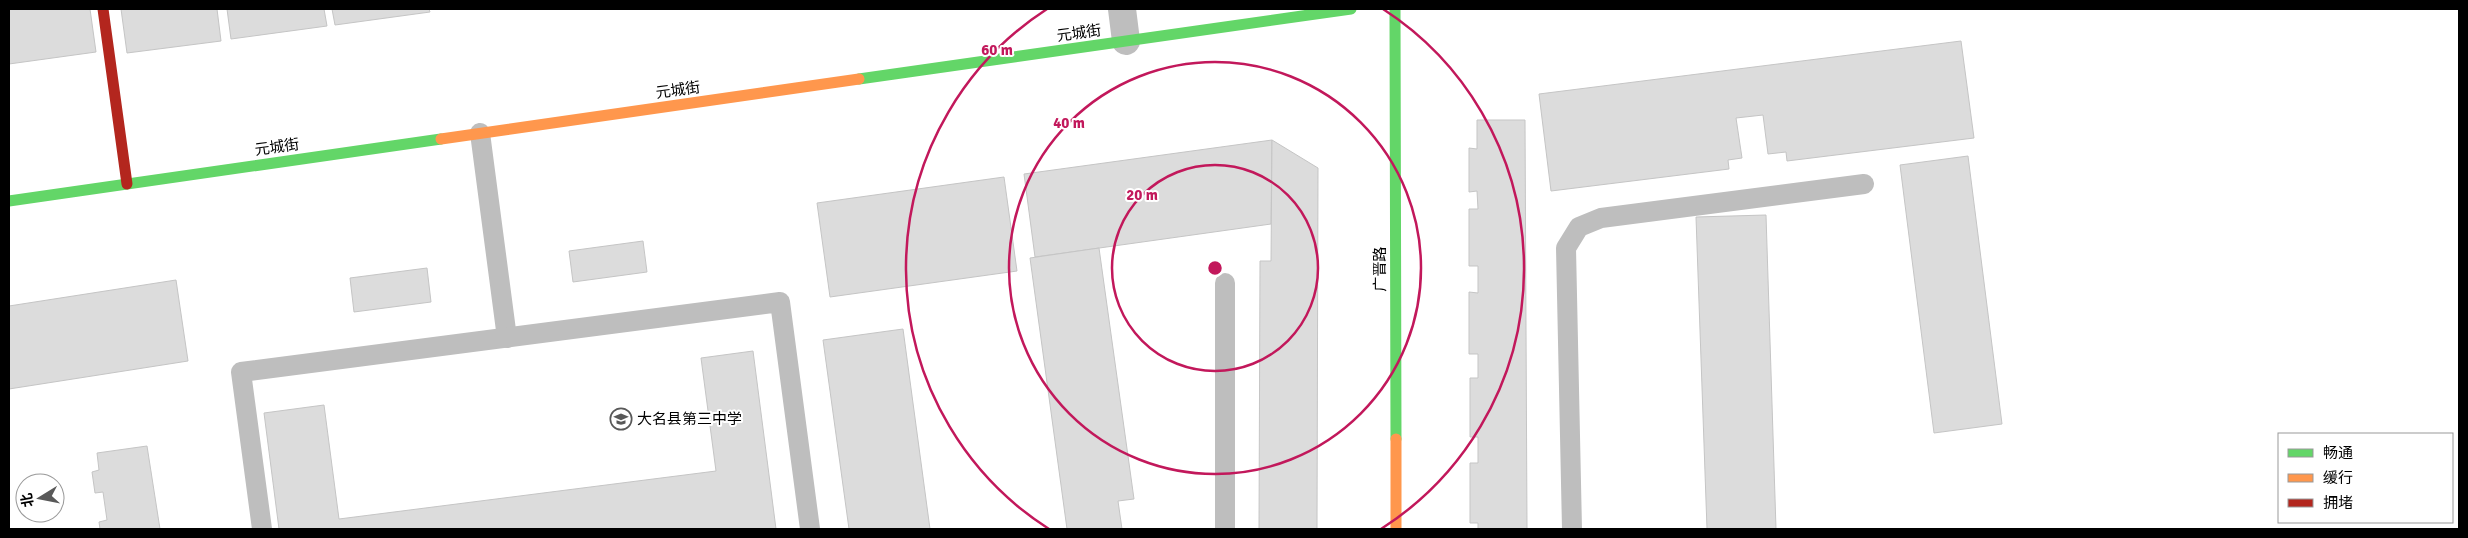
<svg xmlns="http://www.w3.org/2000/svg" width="2468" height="538" font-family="Signika,'Noto Sans SC',sans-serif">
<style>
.building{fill:#dcdcdc;stroke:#c5c5c5}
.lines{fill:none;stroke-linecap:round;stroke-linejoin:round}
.lane{stroke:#bebebe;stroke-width:20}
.street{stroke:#bebebe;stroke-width:28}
.fast{stroke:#63d668;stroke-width:11}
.slow{stroke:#ff974d;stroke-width:11}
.jam{stroke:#b3261e;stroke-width:11}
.ring{fill:none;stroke:#c2185b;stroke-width:2.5}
.labels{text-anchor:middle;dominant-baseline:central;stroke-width:4;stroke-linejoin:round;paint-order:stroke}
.street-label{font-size:15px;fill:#000;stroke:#fff}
.poi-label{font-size:15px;fill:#000;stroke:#fff;text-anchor:start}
.centre{fill:#c2185b;stroke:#fff;stroke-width:2.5}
.ring-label{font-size:15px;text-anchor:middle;font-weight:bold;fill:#c2185b;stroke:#fff;stroke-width:4;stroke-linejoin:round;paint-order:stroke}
</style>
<rect width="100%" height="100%" fill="#fff"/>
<g class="building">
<path d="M9,9H90L96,52L9,64Z"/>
<path d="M121,9H217L221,41L127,53Z"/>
<path d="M227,9H324L327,26L231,39Z"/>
<path d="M332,9H429L430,12L335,25Z"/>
<path d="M1961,41L1974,138L1787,161L1786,152L1768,154L1763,115L1736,118L1742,158L1728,160L1729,169L1551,191L1539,94Z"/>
<path d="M1477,120H1525L1527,529H1478V523H1470V463H1478V437H1470V378H1478V354H1469V292L1478,293V266H1469V209H1478L1477,191L1469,192V148L1477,149Z"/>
<path d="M1272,140L1271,224L1035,257L1024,174Z"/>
<path d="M1272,140L1318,168L1317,529H1259L1260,261H1271Z"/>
<path d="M1968,156L2002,424L1934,433L1900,165Z"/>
<path d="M1004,177L1017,271L830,297L817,203Z"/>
<path d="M1766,215L1776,529H1707L1696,217Z"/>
<path d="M643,241L647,272L573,282L569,251Z"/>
<path d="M1099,248L1134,499L1118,501L1122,529H1067L1030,258Z"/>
<path d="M427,268L431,302L354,312L350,278Z"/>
<path d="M176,280L188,361L9,389V306Z"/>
<path d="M903,329L930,529H849L823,340Z"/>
<path d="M753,351L776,529H279L264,413L324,405L339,519L716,471L701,358Z"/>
<path d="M147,446L160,529H100L99,522L107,520L103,492L95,493L92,472L99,470L97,453Z"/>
</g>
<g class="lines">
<g class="lane">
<path d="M480,133L507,338"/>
<path d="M262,529L241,372L780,302L810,529"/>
<path d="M1225,529V283"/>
<path d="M1572,529L1566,248L1579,227L1601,218L1864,184"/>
</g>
<path class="street" d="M1122,9L1126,41"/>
<g class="fast">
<path d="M1395,9L1396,439"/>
<path d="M859,79L1351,9"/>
<path d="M9,201L441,139"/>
</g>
<g class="slow">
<path d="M441,139L859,79"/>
<path d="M1396,439V529"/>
</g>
<path class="jam" d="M103,9L127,184"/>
</g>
<g class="ring">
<circle cx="1215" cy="268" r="103"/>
<circle cx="1215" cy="268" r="206"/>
<path d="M1049 529A309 309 0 0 1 1047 9M1383 9A309 309 0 0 1 1381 529"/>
</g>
<defs>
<g id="school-ring" transform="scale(1.125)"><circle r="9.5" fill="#fff" stroke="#595959" stroke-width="1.5"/><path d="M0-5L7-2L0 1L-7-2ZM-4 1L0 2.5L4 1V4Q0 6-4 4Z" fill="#595959"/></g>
</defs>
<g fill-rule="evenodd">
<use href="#school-ring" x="621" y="419"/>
</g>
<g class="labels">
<g class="street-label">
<text transform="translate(1079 33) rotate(-8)">元城街</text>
<text transform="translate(678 90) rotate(-8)">元城街</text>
<text transform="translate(277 147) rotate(-8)">元城街</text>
<text transform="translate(1380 269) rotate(-90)">广晋路</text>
</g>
<g class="poi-label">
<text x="637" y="419">大名县第三中学</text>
</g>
</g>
<circle cx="1215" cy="268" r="8" class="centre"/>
<g class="ring-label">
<text x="997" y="55">60 m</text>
<text x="1069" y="128">40 m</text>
<text x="1142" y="200">20 m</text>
</g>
<rect width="2468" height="538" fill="none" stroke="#000000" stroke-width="20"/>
<rect x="2278" y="433" width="175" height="90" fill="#ffffff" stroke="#999999"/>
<rect x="2288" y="449" width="25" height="8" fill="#63d668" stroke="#999999"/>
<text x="2323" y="458" font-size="15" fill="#000000">畅通</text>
<rect x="2288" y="474" width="25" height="8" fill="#ff974d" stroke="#999999"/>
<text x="2323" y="483" font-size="15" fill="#000000">缓行</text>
<rect x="2288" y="499" width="25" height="8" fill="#b3261e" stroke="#999999"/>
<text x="2323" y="508" font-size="15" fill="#000000">拥堵</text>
<g transform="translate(40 498) rotate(260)"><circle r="24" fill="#ffffff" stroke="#999999"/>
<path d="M0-4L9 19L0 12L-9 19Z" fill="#595959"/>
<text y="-8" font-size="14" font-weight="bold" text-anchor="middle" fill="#000000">北</text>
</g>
</svg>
